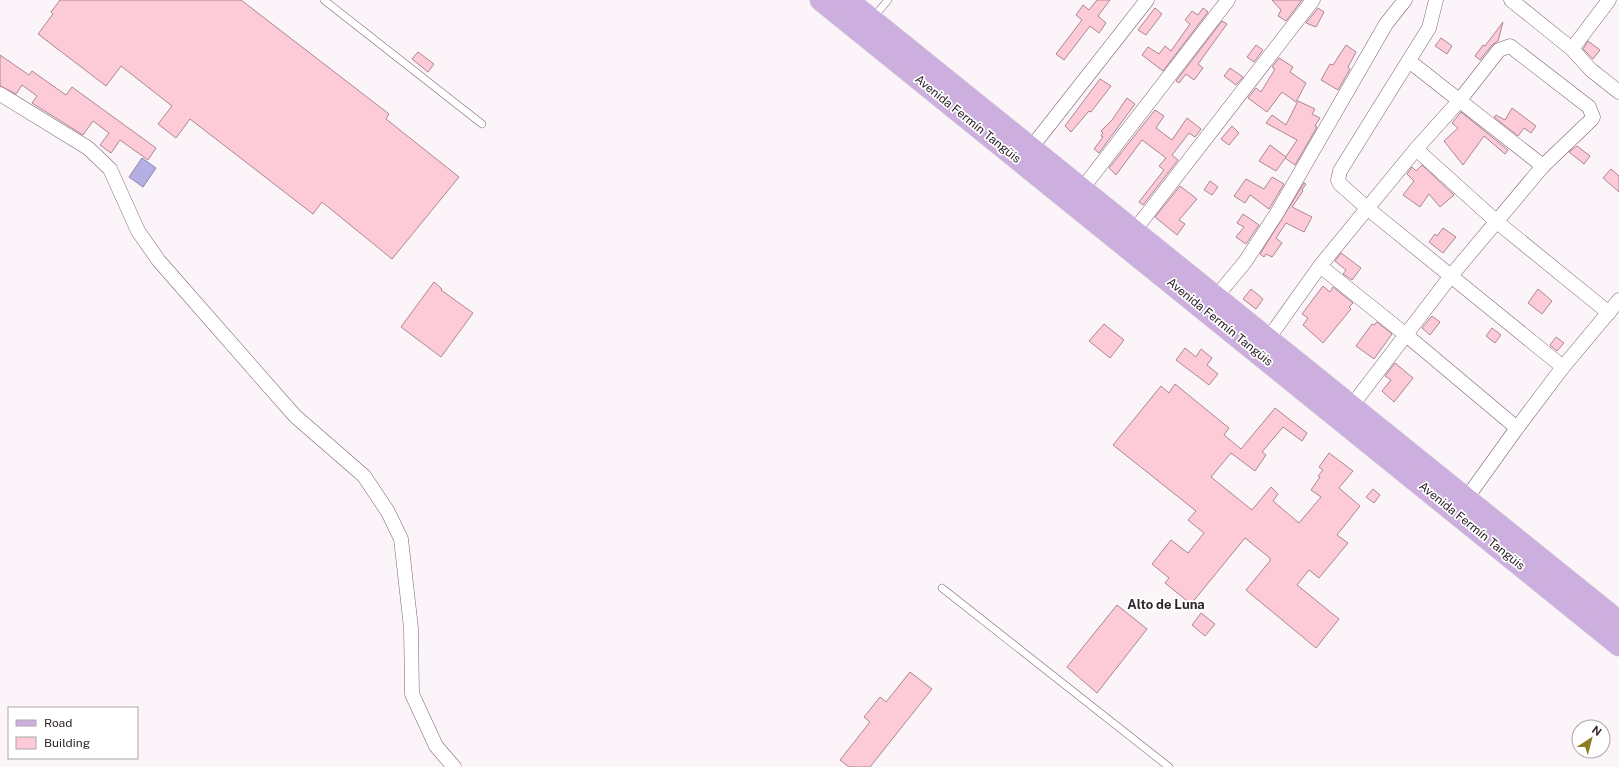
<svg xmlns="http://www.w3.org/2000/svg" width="1619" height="767" font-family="'Public Sans',sans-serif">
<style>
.water{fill:#b4b0e4;stroke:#8c86ad}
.building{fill:#fdcbd8;stroke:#ad8690}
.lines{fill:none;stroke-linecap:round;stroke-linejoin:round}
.service-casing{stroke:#7e6076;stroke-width:8}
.minor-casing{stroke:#7e6076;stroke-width:15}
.primary-casing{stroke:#d5d3d5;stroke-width:23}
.service{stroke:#fff;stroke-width:7}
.minor{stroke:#fff;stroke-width:14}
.primary{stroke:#cdafdf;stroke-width:22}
.labels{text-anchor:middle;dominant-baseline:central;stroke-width:3.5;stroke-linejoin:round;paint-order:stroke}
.street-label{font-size:12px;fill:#2f232c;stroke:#fff}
.neighbourhood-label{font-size:13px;font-weight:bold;fill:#2f232c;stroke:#fff}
</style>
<rect width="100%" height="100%" fill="#fbf4f9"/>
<path class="water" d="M142,158L156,168L143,187L129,177Z"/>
<g class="building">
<path d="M60,0H241L389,114L386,119L459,177L392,259L322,202L313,214L190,119L176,138L158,124L172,106L121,66L106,86L38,34L53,14L51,12Z"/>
<path d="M1097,0H1110L1098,16L1106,23L1099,33L1090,26L1064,60L1056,54L1082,20L1076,15L1083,5L1089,10Z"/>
<path d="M1272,0H1302L1286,21L1278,16L1281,10Z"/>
<path d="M1155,8L1162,14L1146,35L1138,30Z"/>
<path d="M1203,8L1208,12L1163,71L1142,55L1148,47L1159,54L1165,46L1171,51L1190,24L1185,20L1192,11L1198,15Z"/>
<path d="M1318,8L1324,12L1316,27L1306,23Z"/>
<path d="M1222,21L1227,24L1198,64L1203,68L1194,80L1186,74L1179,83L1176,81Z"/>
<path d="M1503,22L1498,41L1492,45L1480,60L1475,56L1483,45L1485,46Z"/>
<path d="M1441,38L1452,46L1447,54L1435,46Z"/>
<path d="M1588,41L1600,50L1593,59L1583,49Z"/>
<path d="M1256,45L1263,50L1254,62L1247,57Z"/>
<path d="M1346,45L1356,52L1348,67L1350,69L1338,90L1321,80L1330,64L1333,65Z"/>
<path d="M418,52L434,64L428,72L412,59Z"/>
<path d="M0,55L29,75L32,71L66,95L72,87L156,148L148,160L120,140L111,153L100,145L109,133L93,121L83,135L32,103L37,96L22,85L16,94L0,86Z"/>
<path d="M1279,58L1293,67L1290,72L1306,83L1296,102L1282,92L1267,112L1248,98L1256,88L1261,92L1275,69L1272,67Z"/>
<path d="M1230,68L1243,77L1236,85L1224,76Z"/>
<path d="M1100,79L1111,86L1091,112L1089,111L1071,132L1065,126Z"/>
<path d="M1127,98L1135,104L1099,153L1094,149L1103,137L1101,136L1103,133L1101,131L1112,120Z"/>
<path d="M1298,101L1315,109L1312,114L1320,118L1315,126L1317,127L1295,165L1285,158L1297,140L1266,123L1272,115L1286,125Z"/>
<path d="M1512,108L1536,126L1531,133L1524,128L1518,136L1494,117L1496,115L1505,120Z"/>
<path d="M1155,110L1164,116L1156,128L1172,140L1187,118L1201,129L1195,137L1189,133L1172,155L1178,160L1143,205L1139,202L1164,170L1159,166L1166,158L1142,140L1116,175L1109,168Z"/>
<path d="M1461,112L1508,150L1505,154L1484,136L1463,165L1444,141L1458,128L1452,123Z"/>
<path d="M1232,126L1239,133L1229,145L1221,139Z"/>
<path d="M1270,145L1286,157L1276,171L1259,161Z"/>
<path d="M1577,146L1590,156L1584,164L1569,152Z"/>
<path d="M1422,165L1454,195L1440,207L1429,194L1420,207L1403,195L1414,181L1407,174L1412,167L1416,171Z"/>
<path d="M1611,169L1619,176V192L1603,178Z"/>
<path d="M1272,177L1284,184L1269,209L1250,195L1245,203L1234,196L1246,179L1264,189Z"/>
<path d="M1210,181L1218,187L1212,195L1204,190Z"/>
<path d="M1304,183L1306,184L1302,190L1303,191L1292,207L1312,217L1304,232L1286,223L1276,238L1282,243L1272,257L1266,254L1264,257L1260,254Z"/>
<path d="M1180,186L1197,199L1179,220L1185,224L1177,235L1155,217Z"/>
<path d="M1243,214L1259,225L1246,244L1236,237L1244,227L1237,223Z"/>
<path d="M1443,228L1456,237L1443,253L1429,242L1435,234L1437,236Z"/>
<path d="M1341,253L1361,268L1352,280L1343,274L1346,270L1335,261Z"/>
<path d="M434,282L442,289L441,290L473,313L441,357L401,327Z"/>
<path d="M1323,286L1330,292L1333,287L1353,303L1349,307L1351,309L1323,343L1303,325L1308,318L1302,314Z"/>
<path d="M1251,289L1263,299L1256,309L1243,299Z"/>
<path d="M1538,289L1552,301L1542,314L1528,303Z"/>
<path d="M1432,316L1440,322L1430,335L1422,328Z"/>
<path d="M1377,322L1392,334L1374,359L1356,346L1372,324L1374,325Z"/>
<path d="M1104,324L1124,340L1110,358L1089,341Z"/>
<path d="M1492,328L1501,335L1495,343L1486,336Z"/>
<path d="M1556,337L1564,343L1557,351L1550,345Z"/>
<path d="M1185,348L1196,357L1201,349L1212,358L1207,365L1218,374L1209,385L1176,360Z"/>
<path d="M1395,363L1413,378L1394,402L1382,391L1391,380L1385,376Z"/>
<path d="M1175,384L1229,428L1224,435L1241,449L1275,408L1307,433L1302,441L1283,427L1262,452L1266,455L1255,471L1231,453L1211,477L1252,510L1271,487L1278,494L1273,501L1299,523L1321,497L1311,490L1320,477L1318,476L1323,470L1319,467L1329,453L1353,471L1339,488L1360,506L1337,535L1348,543L1319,578L1309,570L1297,585L1339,619L1316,648L1246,590L1270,561V558L1245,538L1191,604L1165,583L1169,578L1152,564L1171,540L1188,553L1204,533L1188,520L1196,511L1113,445L1161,386L1169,393Z"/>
<path d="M1373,489L1380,495L1374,503L1366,497Z"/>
<path d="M1117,605L1147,629L1097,693L1067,667Z"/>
<path d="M1201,613L1215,624L1205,636L1192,625Z"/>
<path d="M910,672L932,689L870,767H849L840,760L870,722L864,717L880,697L886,702Z"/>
</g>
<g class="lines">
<g class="service-casing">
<g id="service">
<path d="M324,0L482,124"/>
<path d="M873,18L888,0"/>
<path d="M942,588L1169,767"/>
</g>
</g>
<g class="minor-casing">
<g id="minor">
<path d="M1436,0L1429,28L1340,171L1338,180L1340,184L1367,208L1563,367"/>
<path d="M1511,0L1572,49L1591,70L1619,92"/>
<path d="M1572,49L1609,0"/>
<path d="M1409,61L1543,166"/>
<path d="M0,94L88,148L110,169L138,231L159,261L295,416L364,476L388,512L401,539L411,628L412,694L436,746L454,767"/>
<path d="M1031,148L1147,0"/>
<path d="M1082,189L1228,0"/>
<path d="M1134,231L1313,0"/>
<path d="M1320,266L1405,334L1517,428"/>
<path d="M1210,304L1245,262L1277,213L1386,24L1405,0"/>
<path d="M1268,339L1320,266L1416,149L1497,222L1609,313"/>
<path d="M1347,412L1450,277L1543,166L1591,120L1593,117L1589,107L1510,46L1499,50L1459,101L1416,149"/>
<path d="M1466,499L1517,428L1563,367L1619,300"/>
</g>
</g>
<g class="primary-casing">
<g id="primary">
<path d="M821,0L1619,645"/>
<path d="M847,0L1619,622"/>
</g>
</g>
<use href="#service" class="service"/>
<use href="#minor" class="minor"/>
<use href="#primary" class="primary"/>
</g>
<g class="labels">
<g class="street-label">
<text transform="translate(968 119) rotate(39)">Avenida Fermín Tangüis</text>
<text transform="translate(1220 322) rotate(39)">Avenida Fermín Tangüis</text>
<text transform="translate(1472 526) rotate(39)">Avenida Fermín Tangüis</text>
</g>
<g class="neighbourhood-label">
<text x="1166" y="604">Alto de Luna</text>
</g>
</g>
<rect x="8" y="707" width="130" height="52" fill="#ffffff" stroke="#aca7ab"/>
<rect x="16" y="720" width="20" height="6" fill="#cdafdf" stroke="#aca7ab"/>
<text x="44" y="727" font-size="12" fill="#2f232c">Road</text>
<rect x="16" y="737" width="20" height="12" fill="#fdcbd8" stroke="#aca7ab"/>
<text x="44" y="747" font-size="12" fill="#2f232c">Building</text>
<g transform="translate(1591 739) rotate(36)"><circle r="19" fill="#ffffff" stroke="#aca7ab"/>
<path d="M0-3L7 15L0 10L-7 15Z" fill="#8d7c22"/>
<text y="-6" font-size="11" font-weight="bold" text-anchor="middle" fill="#2f232c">N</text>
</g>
</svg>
